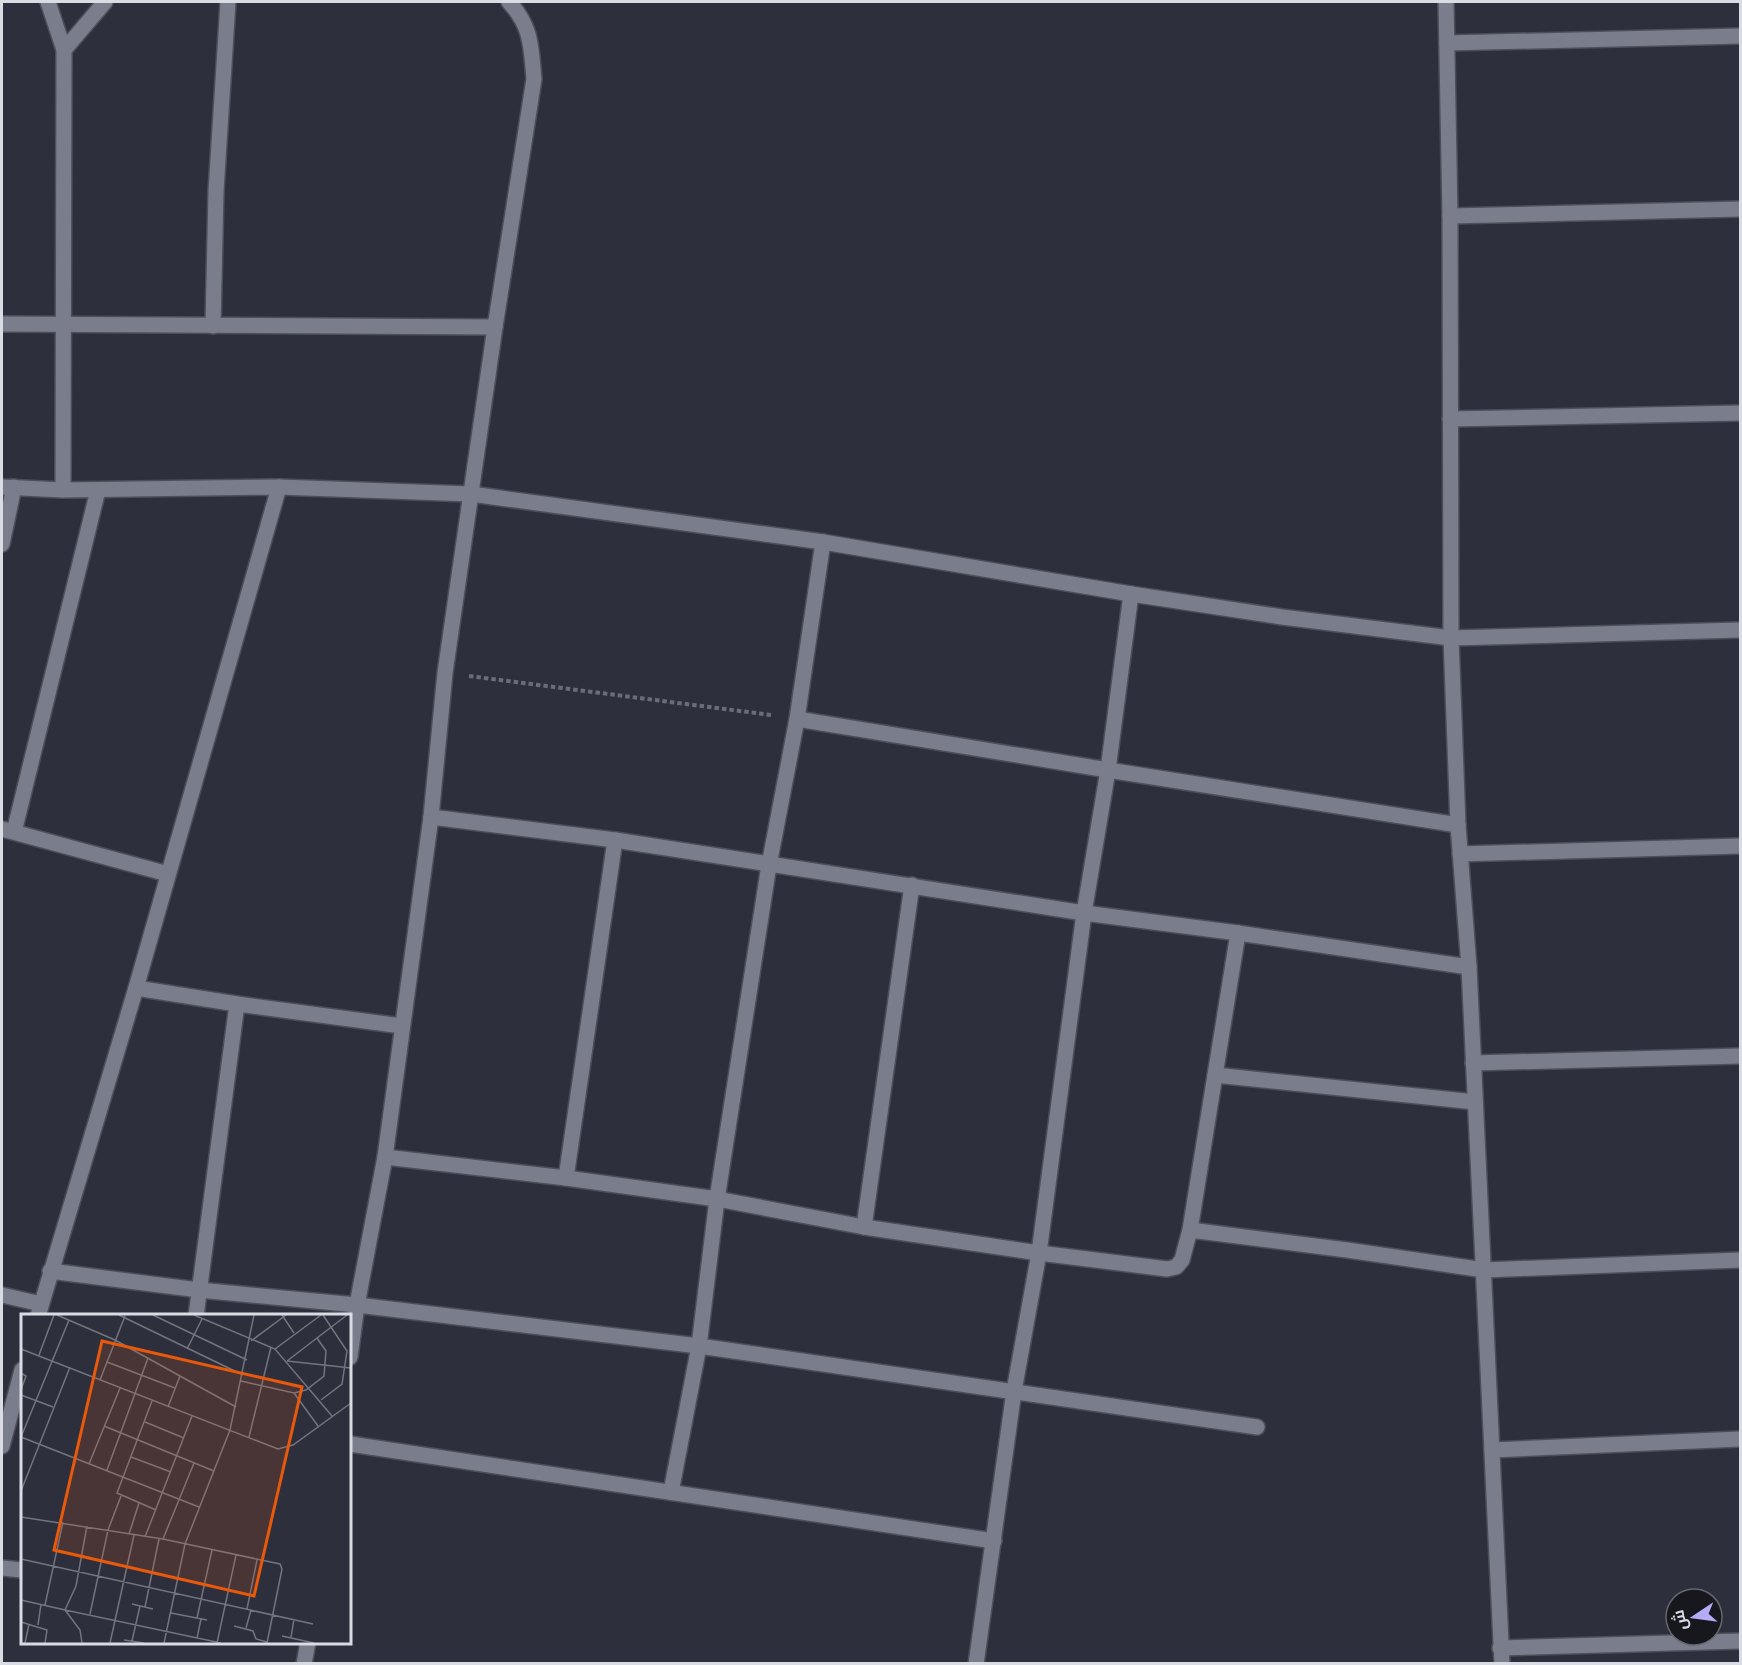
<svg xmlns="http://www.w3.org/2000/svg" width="1742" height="1665" font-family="Quicksand,Cairo,sans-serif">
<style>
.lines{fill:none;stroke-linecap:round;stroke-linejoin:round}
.minor-casing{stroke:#4d4e59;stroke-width:18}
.path{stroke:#6a6d77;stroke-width:4;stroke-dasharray:4.5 3;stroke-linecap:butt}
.minor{stroke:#7a7d8c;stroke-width:15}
.inset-road{fill:none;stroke:#72757f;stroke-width:1.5}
.view{fill:#e8590c;fill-opacity:0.15;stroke:#e8590c;stroke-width:3}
.inset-edge{fill:none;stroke:#dadce4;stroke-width:3}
</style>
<rect width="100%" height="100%" fill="#2d303c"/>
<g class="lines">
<g class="minor-casing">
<g id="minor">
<path d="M48,2L64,50L63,490"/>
<path d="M1446,2L1450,216L1451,638L1458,825L1469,967L1502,1664"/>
<path d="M1447,43L1740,36"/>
<path d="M64,50L105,2"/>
<path d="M1450,216L1740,209"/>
<path d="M2,324L495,327"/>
<path d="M213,326L216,191L228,2"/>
<path d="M1450,419L1740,413"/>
<path d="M2,487L63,490L279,487L471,494L823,542L1131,594L1282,617L1451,638L1740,630"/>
<path d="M2,544L14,487"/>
<path d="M797,719L1108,770L1458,825"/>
<path d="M431,817L615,840L1084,913L1238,933L1469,967"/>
<path d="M2,829L168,874"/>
<path d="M14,832L98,490"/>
<path d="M1460,854L1740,846"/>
<path d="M136,988L237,1004L402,1026"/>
<path d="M1473,1063L1740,1056"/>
<path d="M1215,1075L1475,1102"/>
<path d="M385,1157L566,1178L717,1199L864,1227L1039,1253L1167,1269L1176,1267L1182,1260L1190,1230L1238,933"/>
<path d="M566,1178L615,840"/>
<path d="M864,1227L912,885"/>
<path d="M1190,1230L1347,1250L1484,1270L1740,1260"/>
<path d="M50,1271L199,1290L357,1305L699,1346L1257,1427"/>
<path d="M2,1295L41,1304"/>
<path d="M38,1316L136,988L279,487"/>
<path d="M196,1316L237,1004"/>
<path d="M350,1357L357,1305L385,1157L431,817L445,673L495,327L534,79C531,47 532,27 509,2"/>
<path d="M350,1444L994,1541"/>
<path d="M2,1446L22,1370"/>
<path d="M1492,1450L1740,1439"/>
<path d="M671,1492L699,1346L717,1199L769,865L797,719L823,542"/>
<path d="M2,1568L22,1570"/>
<path d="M1500,1648L1740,1641"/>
<path d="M304,1664L308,1642"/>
<path d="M976,1664L1014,1391L1039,1253L1084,913L1108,770L1131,594"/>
</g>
</g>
<path class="path" d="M469,676L771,715"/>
<use href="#minor" class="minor"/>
</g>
<g transform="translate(21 1314)">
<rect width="330" height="330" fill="#2d303c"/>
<path class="inset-road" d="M36,1L94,26L215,93M98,1L222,61M132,1L226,46M173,1L254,35L311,102M261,1L273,19M230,27L265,1M0,35L257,135L272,131L330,89M166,35L181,5M254,35L300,1M18,41L33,1M266,47L326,1M266,47L330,54M86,48L154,74M0,59L5,62L0,76M79,66L104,2M220,67L273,79L285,76L303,62L305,37L296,24M273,79L297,112M0,81L32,93M300,86L321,70L326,37L302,1M131,87L96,179L135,196M147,93L159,62M124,108L163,124M83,112L193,157M0,123L178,193M0,123L48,6M228,123L250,33M110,143L150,158M68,150L99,74M86,156L127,44M0,177L49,53M0,203L142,225L259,250L261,255L246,329M66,212L55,272L44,296L200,329M108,220L118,189M124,223L171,102M142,225L173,149M0,245L292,310M0,286L44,296L59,316L61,329M111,290L132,295M24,291L42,208M124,293L138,225M226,295L236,246M150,299L186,306M69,300L87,216L100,182M176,304L191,236M0,308L26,316L24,329M17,311L20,290M213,312L232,317L235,325L246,328M225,314L230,296M261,322L293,329M270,323L273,305M176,324L180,305M103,326L123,329M111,327L119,292M4,329L8,310M89,329L113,221M143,329L164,230L209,116L233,1M196,329L215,241"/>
<path class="view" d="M81,27L281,73L233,282L33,236Z"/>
<rect width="330" height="330" class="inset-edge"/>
</g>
<rect width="1742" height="1665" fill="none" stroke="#dadce4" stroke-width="6"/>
<g transform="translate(1694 1617) rotate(257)"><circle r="28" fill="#17181e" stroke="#65666d" stroke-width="1.5"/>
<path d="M0-4.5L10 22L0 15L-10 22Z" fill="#b5acf8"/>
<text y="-9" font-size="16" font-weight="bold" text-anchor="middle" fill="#dadce4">ش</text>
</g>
</svg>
